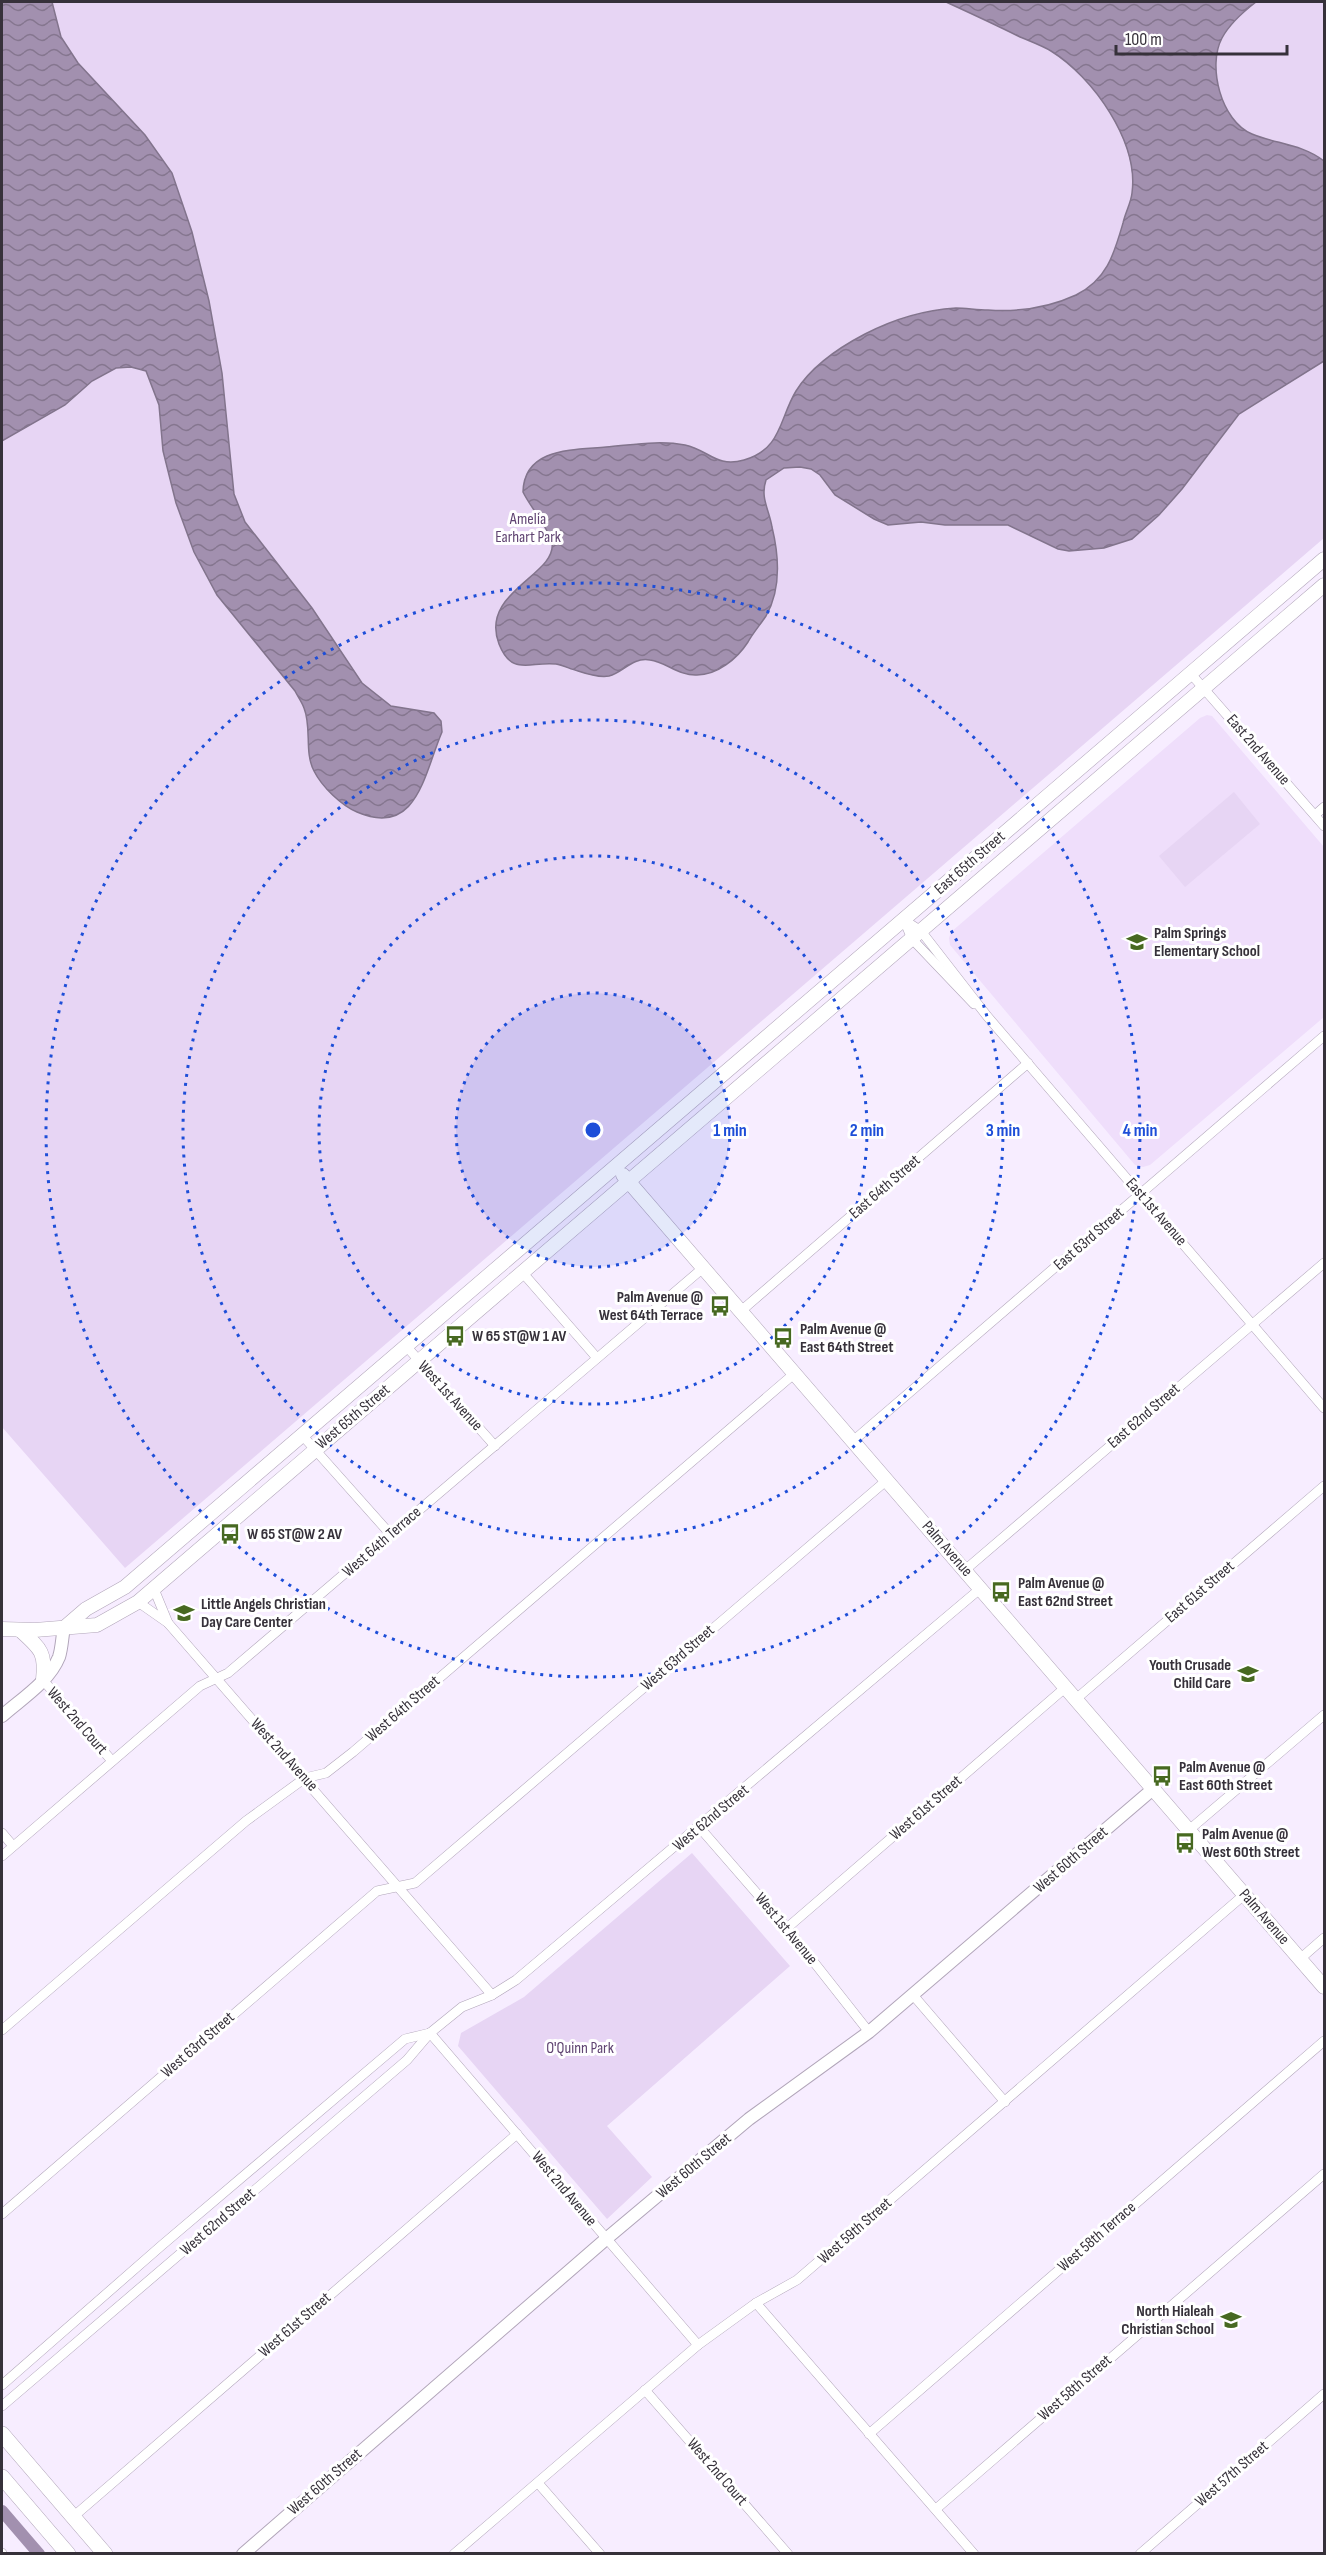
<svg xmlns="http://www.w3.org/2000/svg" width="1326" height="2555" font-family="'Sofia Sans Condensed',sans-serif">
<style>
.built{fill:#efdefb}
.green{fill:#e7d5f4}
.water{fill:url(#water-waves);stroke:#82748c;stroke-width:1.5}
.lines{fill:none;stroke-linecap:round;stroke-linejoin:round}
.canal{stroke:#a290af;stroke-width:12}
.minor-casing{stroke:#b1a5b9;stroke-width:10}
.tertiary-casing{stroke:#b1a5b9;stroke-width:14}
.secondary-casing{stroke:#b1a5b9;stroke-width:15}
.primary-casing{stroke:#b1a5b9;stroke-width:16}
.minor{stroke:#fff;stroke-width:9}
.tertiary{stroke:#fff;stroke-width:12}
.secondary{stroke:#fff;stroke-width:14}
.primary{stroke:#fff;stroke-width:15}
.ring{fill:none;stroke:#1d4ed8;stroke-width:3;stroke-dasharray:3 6}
.labels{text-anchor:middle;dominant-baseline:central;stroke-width:6;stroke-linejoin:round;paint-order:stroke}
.park-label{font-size:16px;fill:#604472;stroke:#fff}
.street-label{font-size:16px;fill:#36313a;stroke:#fff}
.poi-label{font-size:16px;font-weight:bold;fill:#36313a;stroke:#fff;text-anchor:start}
.centre{fill:#1d4ed8;stroke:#fff;stroke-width:3}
.ring-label{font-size:18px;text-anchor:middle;font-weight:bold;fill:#1d4ed8;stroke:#fff;stroke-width:6;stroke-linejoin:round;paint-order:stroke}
</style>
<defs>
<pattern id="water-waves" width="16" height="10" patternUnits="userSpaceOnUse" patternTransform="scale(1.5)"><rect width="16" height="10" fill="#a290af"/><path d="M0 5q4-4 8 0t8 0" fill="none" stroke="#85768f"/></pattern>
</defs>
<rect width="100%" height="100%" fill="#f7edff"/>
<path class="built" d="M1207,715L1212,716L1324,847V1017L1150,1165L1143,1167L1135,1165L950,945L949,938L951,932L1200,718Z"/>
<g class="green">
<path d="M2,2H1324V538L125,1568L2,1427Z"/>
<path d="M1234,792L1260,824L1185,887L1159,856Z"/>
<path d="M692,1853L790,1966L607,2126L652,2177L607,2219L458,2046L461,2033L524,1997Z"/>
</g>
<g class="water">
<path d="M2,2H52L61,37L78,63L145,135L172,173L192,232L209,301L222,373L234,494L245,522L312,608L362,683L391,706L434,713L441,721L442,732C424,774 417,838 357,812C342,806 322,787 314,771C304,752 312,728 304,708C302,702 298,697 295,691L217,595L194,552L176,503L163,451L159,405L146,371L131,367L116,368L92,381L65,405L2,441Z"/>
<path d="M946,2H1256C1243,12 1230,23 1222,38C1207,66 1221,121 1252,134C1276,144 1302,144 1324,161V361L1239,414L1182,489L1159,515L1132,539L1104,548L1069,551L1058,549L1008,525H945L921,522L888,525L874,519L835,495L820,475L811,469L800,467L784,468L766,480C760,498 769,509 772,527C779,556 781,590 766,616C760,625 753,633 748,642C737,659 717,675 697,675C679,676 666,662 650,660C632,657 624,672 609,676C599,678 587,674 578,671C570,669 563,665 556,664C530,661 512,677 499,644C479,592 557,575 552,543C549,528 530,507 523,492C524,447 574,450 606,447C632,445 659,440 685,445C709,450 716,468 744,460C782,449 779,419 796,391C811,367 840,347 865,334C892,320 925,310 956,308C966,308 977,310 988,310C1017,312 1048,308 1076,295C1107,280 1114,254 1123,223C1125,213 1131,203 1132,193C1139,142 1093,77 1051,51C1041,45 1029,41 1018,36C994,24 970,13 946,2Z"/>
</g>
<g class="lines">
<path class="canal" d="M2,2511L39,2554"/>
<g class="minor-casing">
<g id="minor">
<path d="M1191,674L1324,826"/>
<path d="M1315,815L1324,807"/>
<path d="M904,920L921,931L987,1016L1324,1408"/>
<path d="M904,920L912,939L974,1004"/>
<path d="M522,1272L597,1358"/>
<path d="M741,1311L1028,1063"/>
<path d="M406,1346L495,1446"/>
<path d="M302,1435L391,1535"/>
<path d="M853,1441L1324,1036"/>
<path d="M965,1570L1324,1263"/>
<path d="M154,1589L168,1623"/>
<path d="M138,1602L168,1623L492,1995"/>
<path d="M43,1680L112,1761"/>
<path d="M1076,1699L1324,1486"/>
<path d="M700,1828L787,1928L869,2032"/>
<path d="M1189,1830L1324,1715"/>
<path d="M2,1833L13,1846"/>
<path d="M2,1856L200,1686L228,1673L703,1268"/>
<path d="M787,1928L1066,1687"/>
<path d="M1300,1959L1324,1938"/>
<path d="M913,1995L1005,2102"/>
<path d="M2,2030L246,1821L305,1778L326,1773L353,1752L795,1373"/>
<path d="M430,2033L698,2345"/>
<path d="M2,2214L377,1891L415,1883L887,1480"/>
<path d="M756,2303L974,2554"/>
<path d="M2,2385L161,2246L405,2039L430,2033"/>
<path d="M645,2390L788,2554"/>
<path d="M2,2406L407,2060L430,2033L462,2007L492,1995L516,1980L981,1588"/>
<path d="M869,2434L1324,2041"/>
<path d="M538,2483L600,2554"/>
<path d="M936,2509L1324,2174"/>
<path d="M73,2517L517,2134"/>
<path d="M2,2553V2554"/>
<path d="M454,2554L698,2345L756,2303L797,2280L1245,1894"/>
<path d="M1140,2554L1324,2394"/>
</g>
</g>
<g class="tertiary-casing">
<g id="tertiary">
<path d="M2,1716C21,1699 49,1682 59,1657C62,1648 62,1637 64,1628"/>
<path d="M243,2554L606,2239L749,2119L869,2032L1153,1789"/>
</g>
</g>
<g class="secondary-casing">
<g id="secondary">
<path d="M623,1175L1324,1987"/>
<path d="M64,1628L86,1609L125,1587L1324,559"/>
<path d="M2,1629L35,1630L97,1625L138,1602L1324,585"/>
<path d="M21,1631C41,1649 46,1653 43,1680"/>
</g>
</g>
<g class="primary-casing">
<g id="primary">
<path d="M2,2434L105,2554"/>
<path d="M2,2477L68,2554"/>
</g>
</g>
<use href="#minor" class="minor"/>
<use href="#tertiary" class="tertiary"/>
<use href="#secondary" class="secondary"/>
<use href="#primary" class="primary"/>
</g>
<circle cx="593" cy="1130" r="137" fill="#1d4ed8" fill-opacity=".12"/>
<g class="ring">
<circle cx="593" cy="1130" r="137"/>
<circle cx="593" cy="1130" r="274"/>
<circle cx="593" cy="1130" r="410"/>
<circle cx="593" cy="1130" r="547"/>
</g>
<defs>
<g id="school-bare" transform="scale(1.62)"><path d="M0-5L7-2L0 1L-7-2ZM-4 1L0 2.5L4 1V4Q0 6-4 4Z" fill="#476921" stroke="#fff" stroke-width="2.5" paint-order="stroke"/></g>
<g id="bus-bare" transform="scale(1.62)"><path d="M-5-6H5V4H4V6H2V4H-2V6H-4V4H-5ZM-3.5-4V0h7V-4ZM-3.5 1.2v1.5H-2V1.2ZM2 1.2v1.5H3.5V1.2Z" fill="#476921" stroke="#fff" stroke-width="2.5" paint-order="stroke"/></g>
</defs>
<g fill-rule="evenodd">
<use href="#school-bare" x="1137" y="942"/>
<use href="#bus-bare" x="720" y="1306"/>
<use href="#bus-bare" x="455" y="1336"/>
<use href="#bus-bare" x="783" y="1338"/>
<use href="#bus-bare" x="230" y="1534"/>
<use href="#bus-bare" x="1001" y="1592"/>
<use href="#school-bare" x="184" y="1613"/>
<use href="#school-bare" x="1248" y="1674"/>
<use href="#bus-bare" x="1162" y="1776"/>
<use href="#bus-bare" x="1185" y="1843"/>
<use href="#school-bare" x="1231" y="2320"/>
</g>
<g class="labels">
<g class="park-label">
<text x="528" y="519">Amelia<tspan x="528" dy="18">Earhart Park</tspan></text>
<text x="580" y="2048">O'Quinn Park</text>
</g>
<g class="street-label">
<text transform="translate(1258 750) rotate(49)">East 2nd Avenue</text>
<text transform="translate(970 863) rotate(-41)">East 65th Street</text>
<text transform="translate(885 1187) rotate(-41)">East 64th Street</text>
<text transform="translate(1156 1212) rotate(49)">East 1st Avenue</text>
<text transform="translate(1089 1239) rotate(-41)">East 63rd Street</text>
<text transform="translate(450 1396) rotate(48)">West 1st Avenue</text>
<text transform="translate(1144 1416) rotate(-41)">East 62nd Street</text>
<text transform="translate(353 1417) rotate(-40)">West 65th Street</text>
<text transform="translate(382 1542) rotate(-41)">West 64th Terrace</text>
<text transform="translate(947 1549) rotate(49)">Palm Avenue</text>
<text transform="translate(1200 1592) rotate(-41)">East 61st Street</text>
<text transform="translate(678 1658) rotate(-41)">West 63rd Street</text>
<text transform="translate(403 1709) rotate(-41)">West 64th Street</text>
<text transform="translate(77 1721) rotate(49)">West 2nd Court</text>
<text transform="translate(284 1755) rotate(48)">West 2nd Avenue</text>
<text transform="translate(926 1808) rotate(-41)">West 61st Street</text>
<text transform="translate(711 1818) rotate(-40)">West 62nd Street</text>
<text transform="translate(1071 1860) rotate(-41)">West 60th Street</text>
<text transform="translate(1264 1917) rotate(49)">Palm Avenue</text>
<text transform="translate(786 1929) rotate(50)">West 1st Avenue</text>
<text transform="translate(198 2045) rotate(-41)">West 63rd Street</text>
<text transform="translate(694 2166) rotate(-40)">West 60th Street</text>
<text transform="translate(564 2189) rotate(50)">West 2nd Avenue</text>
<text transform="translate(218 2222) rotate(-41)">West 62nd Street</text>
<text transform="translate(855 2231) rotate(-41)">West 59th Street</text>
<text transform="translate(1097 2237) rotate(-41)">West 58th Terrace</text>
<text transform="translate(295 2325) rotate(-41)">West 61st Street</text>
<text transform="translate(1075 2388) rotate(-41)">West 58th Street</text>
<text transform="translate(717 2472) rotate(49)">West 2nd Court</text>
<text transform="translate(1232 2474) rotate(-41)">West 57th Street</text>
<text transform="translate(325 2482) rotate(-41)">West 60th Street</text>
</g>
<g class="poi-label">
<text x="1154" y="933">Palm Springs<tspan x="1154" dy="18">Elementary School</tspan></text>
<text x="703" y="1297" text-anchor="end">Palm Avenue @<tspan x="703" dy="18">West 64th Terrace</tspan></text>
<text x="800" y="1329">Palm Avenue @<tspan x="800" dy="18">East 64th Street</tspan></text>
<text x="472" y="1336">W 65 ST@W 1 AV</text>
<text x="247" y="1534">W 65 ST@W 2 AV</text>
<text x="1018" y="1583">Palm Avenue @<tspan x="1018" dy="18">East 62nd Street</tspan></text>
<text x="201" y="1604">Little Angels Christian<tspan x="201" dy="18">Day Care Center</tspan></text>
<text x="1231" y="1665" text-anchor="end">Youth Crusade<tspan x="1231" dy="18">Child Care</tspan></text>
<text x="1179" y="1767">Palm Avenue @<tspan x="1179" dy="18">East 60th Street</tspan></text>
<text x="1202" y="1834">Palm Avenue @<tspan x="1202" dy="18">West 60th Street</tspan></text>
<text x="1214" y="2311" text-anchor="end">North Hialeah<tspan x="1214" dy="18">Christian School</tspan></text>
</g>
</g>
<circle cx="593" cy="1130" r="9" class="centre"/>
<g class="ring-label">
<text x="730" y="1136">1 min</text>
<text x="867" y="1136">2 min</text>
<text x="1003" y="1136">3 min</text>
<text x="1140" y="1136">4 min</text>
</g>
<rect width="1326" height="2555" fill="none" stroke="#36313a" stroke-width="6"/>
<path d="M1116 45v9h171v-9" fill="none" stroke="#36313a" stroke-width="3"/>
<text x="1125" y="45" font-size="18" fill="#36313a" stroke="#ffffff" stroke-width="4.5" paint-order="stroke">100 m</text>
</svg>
